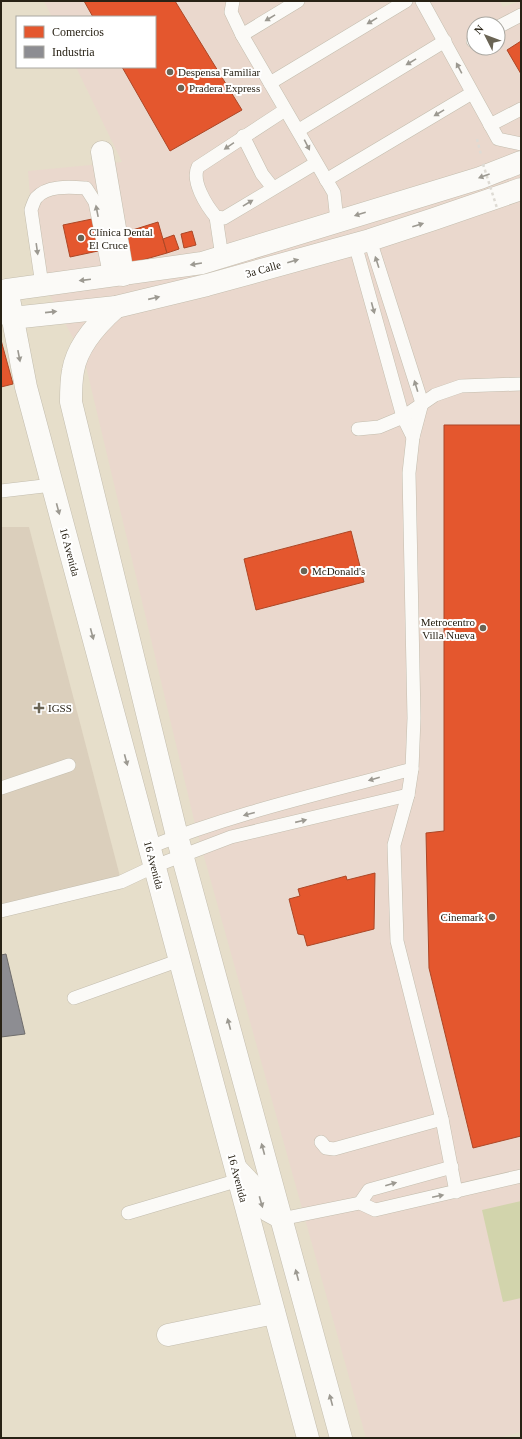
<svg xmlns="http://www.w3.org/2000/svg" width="522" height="1439" font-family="'Times New Roman',serif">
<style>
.commercial{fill:#ead8cd;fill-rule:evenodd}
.medical{fill:#dbcfbc}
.green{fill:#d2d4ac}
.shops{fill:#e4572e;stroke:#ac4726}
.industry{fill:#8d8d92;stroke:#6f6d6c}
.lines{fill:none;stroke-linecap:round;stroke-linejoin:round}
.lane-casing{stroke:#c3bdae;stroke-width:14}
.street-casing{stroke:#c3bdae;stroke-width:23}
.secondary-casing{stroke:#c3bdae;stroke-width:23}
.primary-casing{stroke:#c3bdae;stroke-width:23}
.path{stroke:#dedbd4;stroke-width:2.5;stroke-dasharray:3 3;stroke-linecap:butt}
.lane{stroke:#fbfaf7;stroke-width:13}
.street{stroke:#fbfaf7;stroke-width:22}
.secondary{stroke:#fbfaf7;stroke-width:22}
.primary{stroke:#fbfaf7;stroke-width:22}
.path-bridge{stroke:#dedbd4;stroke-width:2.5;stroke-dasharray:3 3;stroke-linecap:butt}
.oneway{fill:#9c9991}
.poi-dot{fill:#6a6454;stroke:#fff;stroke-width:1.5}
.labels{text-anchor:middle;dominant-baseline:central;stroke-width:4;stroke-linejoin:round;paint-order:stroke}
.poi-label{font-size:11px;fill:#282215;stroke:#fff;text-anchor:start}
.street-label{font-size:11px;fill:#282215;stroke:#fff}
</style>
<rect width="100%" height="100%" fill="#e6deca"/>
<path class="commercial" d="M44,1H500L503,7L521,1V1432L498,1438H366L195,824L84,358L36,270L28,171L122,162L76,67H155V17H52ZM474,24H498V48H474Z"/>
<path class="medical" d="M1,527H29L123,888L1,906Z"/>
<path class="green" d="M521,1201V1298L503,1302L482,1210Z"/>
<g class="shops">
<path d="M84,1H175L242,110L170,151L122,67H155V17H93Z"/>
<path d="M521,41V74L507,50Z"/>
<path d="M92,219L98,251L70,257L63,225Z"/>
<path d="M158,222L167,253L132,263L123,233Z"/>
<path d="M192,231L196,245L184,248L181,234Z"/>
<path d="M174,235L179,249L167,253L163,239Z"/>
<path d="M1,340L13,384L1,387Z"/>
<path d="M444,425H521V1136L473,1148L429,968L426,833L444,831Z"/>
<path d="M351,531L364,582L256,610L244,559Z"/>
<path d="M375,873L374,929L307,946L304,935L298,934L289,899L300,896L298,889L346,876L347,880Z"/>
</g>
<path class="industry" d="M6,954L25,1034L1,1037V955Z"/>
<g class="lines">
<g class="lane-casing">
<g id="lane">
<path d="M233,1L231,12L242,35L334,193L337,221"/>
<path d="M422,1L498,139L521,144"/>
<path d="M498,27L521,15"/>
<path d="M242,35L298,1"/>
<path d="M473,41L474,40"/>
<path d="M270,83L406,1"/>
<path d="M285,110L198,167C191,181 206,205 216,217L224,218L316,163"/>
<path d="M490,125L521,109"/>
<path d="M299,130L445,41"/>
<path d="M243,136L262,174L273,188"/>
<path d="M326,180L472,93"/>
<path d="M216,217L222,257"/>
<path d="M370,240L422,403L413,437L409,473L414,718L412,769L408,795L394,845L397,941L442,1119L456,1192"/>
<path d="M355,244L403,417L413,437"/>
<path d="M42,285L31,210C32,207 34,201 36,198C47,185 70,187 86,188L95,202L110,277"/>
<path d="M358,429L379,427L403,417L435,395L461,386L521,384"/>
<path d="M1,491L52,485"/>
<path d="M1,788L69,765"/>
<path d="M150,847C234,813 324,793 412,769"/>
<path d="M1,911L121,882L155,866L231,837L408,795"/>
<path d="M74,998L180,960"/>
<path d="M321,1142L326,1148L334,1149L442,1119"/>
<path d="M237,1163L255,1182L265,1214L276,1220L360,1203L375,1210L521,1176"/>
<path d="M360,1203L369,1190L452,1167"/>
<path d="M128,1213L239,1180"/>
</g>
</g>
<g class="street-casing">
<g id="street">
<path d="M102,152L123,275"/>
<path d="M168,1335L274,1313"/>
</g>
</g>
<g class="secondary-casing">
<g id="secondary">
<path d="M9,299L26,387L308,1438"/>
<path d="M116,307C98,323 77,345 73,371C71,381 71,392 71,402L177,836L341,1438"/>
</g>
</g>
<g class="primary-casing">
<g id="primary">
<path d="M1,294L7,290L202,263L480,178L521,162"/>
<path d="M1,309L12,318L116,307L207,285L370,240L434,219L521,189"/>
</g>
</g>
<path class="path" d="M477,139L481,155"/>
<use href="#lane" class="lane"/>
<use href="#street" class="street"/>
<use href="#secondary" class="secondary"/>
<use href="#primary" class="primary"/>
<path class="path-bridge" d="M483,164L497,208"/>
</g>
<defs><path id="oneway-solid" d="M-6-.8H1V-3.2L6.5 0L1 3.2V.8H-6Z"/></defs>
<g class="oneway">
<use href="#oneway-solid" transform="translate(270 18) rotate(149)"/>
<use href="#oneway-solid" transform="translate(372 21) rotate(149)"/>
<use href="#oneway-solid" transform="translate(411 62) rotate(149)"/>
<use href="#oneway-solid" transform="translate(459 68) rotate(-118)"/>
<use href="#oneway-solid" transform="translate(439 113) rotate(149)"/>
<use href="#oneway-solid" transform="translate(307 145) rotate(63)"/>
<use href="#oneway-solid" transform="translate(229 146) rotate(146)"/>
<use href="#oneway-solid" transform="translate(484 176) rotate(160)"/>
<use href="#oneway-solid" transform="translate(248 203) rotate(-31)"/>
<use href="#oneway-solid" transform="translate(97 211) rotate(-101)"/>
<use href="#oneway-solid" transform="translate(360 214) rotate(163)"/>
<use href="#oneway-solid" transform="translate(418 225) rotate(-18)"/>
<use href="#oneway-solid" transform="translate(37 249) rotate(82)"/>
<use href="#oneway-solid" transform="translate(293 261) rotate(-16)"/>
<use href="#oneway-solid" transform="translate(377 262) rotate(-108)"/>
<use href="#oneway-solid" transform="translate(196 264) rotate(171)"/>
<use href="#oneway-solid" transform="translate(85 280) rotate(173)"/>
<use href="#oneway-solid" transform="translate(154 298) rotate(-13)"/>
<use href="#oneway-solid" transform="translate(373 308) rotate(75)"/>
<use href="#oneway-solid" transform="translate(51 312) rotate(-6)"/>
<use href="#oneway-solid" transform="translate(19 356) rotate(79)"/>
<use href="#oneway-solid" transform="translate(416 386) rotate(-107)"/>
<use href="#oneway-solid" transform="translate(58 509) rotate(75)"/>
<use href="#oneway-solid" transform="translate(92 634) rotate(75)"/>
<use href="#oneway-solid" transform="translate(126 760) rotate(75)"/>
<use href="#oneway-solid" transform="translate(374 779) rotate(164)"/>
<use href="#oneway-solid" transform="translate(249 814) rotate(165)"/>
<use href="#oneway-solid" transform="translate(301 821) rotate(-13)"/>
<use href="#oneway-solid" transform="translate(229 1024) rotate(-105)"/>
<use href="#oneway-solid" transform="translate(263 1149) rotate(-105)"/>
<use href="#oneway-solid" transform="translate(391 1184) rotate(-16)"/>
<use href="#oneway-solid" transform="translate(438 1196) rotate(-12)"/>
<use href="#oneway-solid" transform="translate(261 1202) rotate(74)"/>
<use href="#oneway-solid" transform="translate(297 1275) rotate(-105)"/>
<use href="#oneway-solid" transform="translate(331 1400) rotate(-105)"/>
</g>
<g class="poi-dot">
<circle cx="170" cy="72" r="4"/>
<circle cx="181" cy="88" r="4"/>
<circle cx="81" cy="238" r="4"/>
<circle cx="304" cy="571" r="4"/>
<circle cx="483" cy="628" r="4"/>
<path d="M37 702h4v4h4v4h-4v4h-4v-4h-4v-4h4z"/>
<circle cx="492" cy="917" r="4"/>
</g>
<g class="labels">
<g class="poi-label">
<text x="178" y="72">Despensa Familiar</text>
<text x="189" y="88">Pradera Express</text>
<text x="89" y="232">Clínica Dental<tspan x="89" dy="13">El Cruce</tspan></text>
<text x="312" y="571">McDonald's</text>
<text x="475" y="622" text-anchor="end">Metrocentro<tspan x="475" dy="13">Villa Nueva</tspan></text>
<text x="48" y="708">IGSS</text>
<text x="484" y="917" text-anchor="end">Cinemark</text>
</g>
<g class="street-label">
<text transform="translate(263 269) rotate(-16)">3a Calle</text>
<text transform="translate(70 552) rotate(75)">16 Avenida</text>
<text transform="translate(154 865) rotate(75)">16 Avenida</text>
<text transform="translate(238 1178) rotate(75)">16 Avenida</text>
</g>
</g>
<rect width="522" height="1439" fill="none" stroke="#282215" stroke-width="4"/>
<rect x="16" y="16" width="140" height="52" fill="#ffffff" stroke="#a9a7a1"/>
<rect x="24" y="26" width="20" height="12" fill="#e4572e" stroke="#a9a7a1"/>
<text x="52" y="36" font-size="12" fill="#282215">Comercios</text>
<rect x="24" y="46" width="20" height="12" fill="#8d8d92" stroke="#a9a7a1"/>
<text x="52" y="56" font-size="12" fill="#282215">Industria</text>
<g transform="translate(486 36) rotate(312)"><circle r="19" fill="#ffffff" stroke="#a9a7a1"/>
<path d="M0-3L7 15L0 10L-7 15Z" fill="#6a6454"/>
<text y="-6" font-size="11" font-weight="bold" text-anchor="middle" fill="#282215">N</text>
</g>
</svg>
